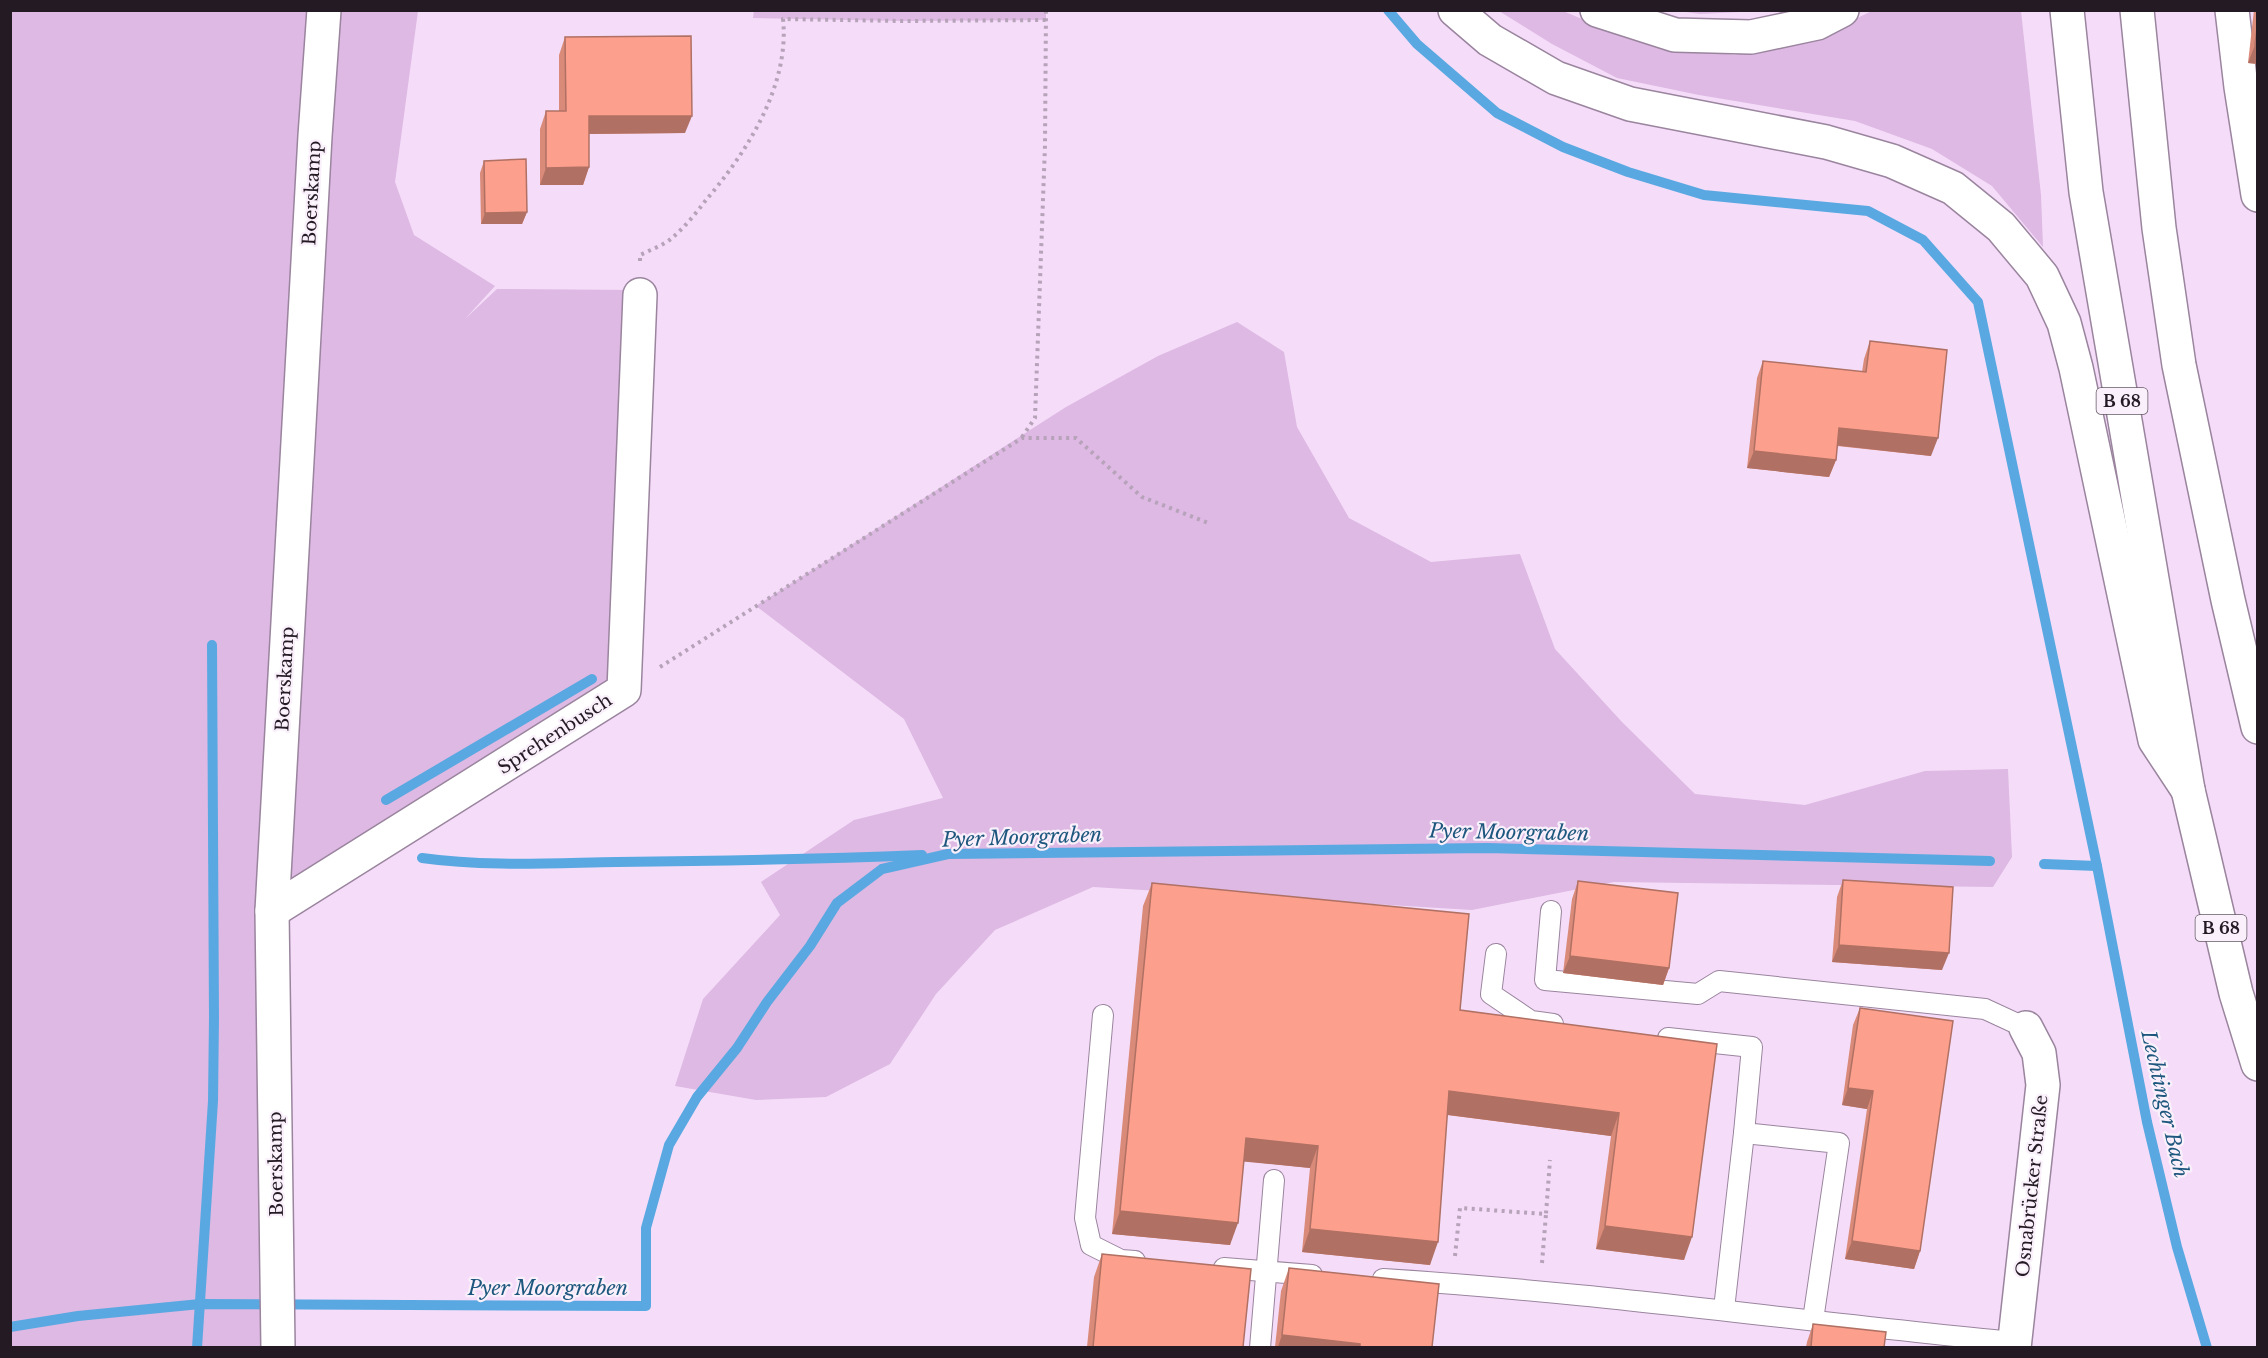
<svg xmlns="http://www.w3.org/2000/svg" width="2268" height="1358" font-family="'Libre Baskerville',serif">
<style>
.green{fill:#ddb9e3}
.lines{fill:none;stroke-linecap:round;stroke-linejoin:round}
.stream{stroke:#5aa8e1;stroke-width:10}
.lane-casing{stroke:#9a849e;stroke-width:22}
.street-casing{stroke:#9a849e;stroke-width:36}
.highway-casing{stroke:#9a849e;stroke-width:36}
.path{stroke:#b6a2b9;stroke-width:4;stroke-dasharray:3 4.5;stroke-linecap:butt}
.lane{stroke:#fff;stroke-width:20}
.street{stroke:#fff;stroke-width:33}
.highway{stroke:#fff;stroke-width:33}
.wall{fill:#d98a79}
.shaded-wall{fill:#b07063}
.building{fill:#fca08d;stroke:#b07063;stroke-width:1.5}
.labels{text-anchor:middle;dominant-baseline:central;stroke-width:4.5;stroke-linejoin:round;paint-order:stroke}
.shield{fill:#faf0fb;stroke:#645a64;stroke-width:1.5}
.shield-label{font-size:16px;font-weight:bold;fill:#231a24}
.street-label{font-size:18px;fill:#231a24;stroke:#faf0fb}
.water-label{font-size:20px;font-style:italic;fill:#1e577e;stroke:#faf0fb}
</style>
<rect width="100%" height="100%" fill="#f5ddf9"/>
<g class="green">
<path d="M754,10H1046V20L903,21L753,18Z"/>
<path d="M10,11H418L395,182L414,235L495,286L465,319L497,289L634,290L611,687L272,911L278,1347H11Z"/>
<path d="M1499,11H1563L1632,40L1734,55L1815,38L1872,11H2021L2041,195L2043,247L1992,186L1932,149L1855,121L1699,95L1617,78L1552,44Z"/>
<path d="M1679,11V10L1760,11L1700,14Z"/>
<path d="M1237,322L1284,352L1297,427L1349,518L1431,562L1520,554L1555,649L1622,722L1695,794L1805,805L1925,771L2008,769L2012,857L1993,887L1614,882L1472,910L1093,887L995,930L936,994L890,1064L826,1097L756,1100L675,1086L703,999L780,915L761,882L854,820L943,798L904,719L756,606L1066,407L1158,356Z"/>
</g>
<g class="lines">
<g class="stream">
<path d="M1388,10L1417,44L1497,113L1563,147L1628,172L1704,195L1868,211L1923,240L1978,302L2097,866L2147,1122L2177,1247L2207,1348"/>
<path d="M386,800L592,679"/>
<path d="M422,858C486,867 552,863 617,862C719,861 821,859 922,855"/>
<path d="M2044,864L2097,866"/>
<path d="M10,1327L78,1316L200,1304L646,1306V1228L669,1145L697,1097L737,1048L767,1002L810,946L837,903L882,869L948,854L1487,848L1990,861"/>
<path d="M197,1348L213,1101L214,1017L212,645"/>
</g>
<g class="lane-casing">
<g id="lane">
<path d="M1551,911L1545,980L1698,994L1719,981L1985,1009L2026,1028"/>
<path d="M1496,954L1491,994L1531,1021L1553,1024"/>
<path d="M1103,1015L1085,1218L1091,1245L1121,1260L1135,1261"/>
<path d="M1668,1038L1752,1047L1744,1133L1839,1143L1813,1320"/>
<path d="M1224,1268L1312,1275"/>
<path d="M1383,1279C1594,1292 1804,1322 2014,1342"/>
<path d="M1724,1309L1744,1133"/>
<path d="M1260,1348L1274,1180"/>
</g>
</g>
<g class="street-casing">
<g id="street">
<path d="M2232,10L2241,87L2258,195"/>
<path d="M272,911L624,690L640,295"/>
<path d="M278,1348L272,911L315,136L324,10"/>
<path d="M2014,1348L2043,1085L2039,1053L2026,1028"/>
</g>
</g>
<g class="highway-casing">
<g id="highway">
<path d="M1455,10L1490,40L1556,78L1630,104L1826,142L1892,161L1953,188L2001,227L2042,276L2064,323L2076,368L2155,740L2188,790"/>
<path d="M1597,10L1675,35L1751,37L1817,23L1842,10"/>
<path d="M2067,10L2086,192L2188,790L2236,993L2258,1064"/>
<path d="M2137,10L2159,228L2179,365L2228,600L2258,727"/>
</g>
</g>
<g class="path">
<path d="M640,261V255C650,250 664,245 672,238C685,227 696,213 706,200C747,152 790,85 783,19L903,21L1046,20"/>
<path d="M1022,437L1035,418L1045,145L1046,10"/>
<path d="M660,667L1022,438H1076L1142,497L1211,524"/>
<path d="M1455,1256L1460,1208L1546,1214L1550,1160"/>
<path d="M1542,1263L1546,1214"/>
</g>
<use href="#lane" class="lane"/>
<use href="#street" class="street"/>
<use href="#highway" class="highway"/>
</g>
<g class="wall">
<path d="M2254,10H2258V64L2248,63Z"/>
<path d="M565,37L685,133L589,134V167L583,185H540V129L546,111H559V55Z"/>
<path d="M484,161L527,212L522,224H481L480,173Z"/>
<path d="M1870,341L1931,456L1837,446L1836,460L1829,477L1747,468L1757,378L1763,361L1862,372L1864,359Z"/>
<path d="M1843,880L1942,970L1832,962L1837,897Z"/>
<path d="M1578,881L1669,968L1663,985L1563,973L1572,899Z"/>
<path d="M1152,883L1460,1010L1717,1044L1684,1260L1596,1249L1611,1136L1447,1115L1430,1265L1302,1252L1310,1168L1244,1161L1230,1245L1112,1234L1143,906Z"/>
<path d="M1860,1008L1920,1251L1914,1269L1845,1259L1867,1109L1842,1105L1853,1025Z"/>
<path d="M1102,1254L1243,1347H1087L1094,1277Z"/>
<path d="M1289,1268L1432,1347H1275L1281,1291Z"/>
<path d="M1813,1324L1884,1347H1806L1807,1342Z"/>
</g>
<g class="shaded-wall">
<path d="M2255,45L2258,46V64L2248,63Z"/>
<path d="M589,116H692L685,133L583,134Z"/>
<path d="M589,167L583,185H540L546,168Z"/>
<path d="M527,212L522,224H481L485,213Z"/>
<path d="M1839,428L1938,438L1931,456L1833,445Z"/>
<path d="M1754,451L1836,460L1829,477L1747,468Z"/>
<path d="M1839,945L1949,953L1942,970L1832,962Z"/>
<path d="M1570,956L1669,968L1663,985L1563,973Z"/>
<path d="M1848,1088L1873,1091L1867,1109L1842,1105Z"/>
<path d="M1449,1091L1619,1113L1611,1136L1441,1114Z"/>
<path d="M1246,1138L1318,1146L1310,1168L1238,1161Z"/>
<path d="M1120,1211L1238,1223L1230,1245L1112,1234Z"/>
<path d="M1605,1226L1692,1237L1684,1260L1596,1249Z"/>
<path d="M1310,1229L1438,1242L1430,1265L1302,1252Z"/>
<path d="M1852,1241L1920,1251L1914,1269L1845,1259Z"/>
<path d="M1282,1335L1360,1344L1359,1347H1278Z"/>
</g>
<g class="building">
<path d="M2258,20V46L2255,45Z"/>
<path d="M691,36L692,116H589V167L546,168V111H566L565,37Z"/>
<path d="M526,159L527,212L485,213L484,161Z"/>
<path d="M1870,341L1947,350L1938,438L1839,428L1836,460L1754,451L1763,361L1866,372Z"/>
<path d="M1843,880L1953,887L1949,953L1839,945Z"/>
<path d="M1578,881L1678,893L1669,968L1570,956Z"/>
<path d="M1152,883L1469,914L1460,1010L1717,1044L1692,1237L1605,1226L1619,1113L1449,1091L1438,1242L1310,1229L1318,1146L1246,1138L1238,1223L1120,1211Z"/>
<path d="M1860,1008L1953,1021L1920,1251L1852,1241L1873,1091L1848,1088Z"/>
<path d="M1102,1254L1251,1269L1243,1347H1093Z"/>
<path d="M1289,1268L1439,1284L1432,1347H1360V1344L1282,1335Z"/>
<path d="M1813,1324L1886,1332L1884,1347H1811Z"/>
</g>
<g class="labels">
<g class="shield">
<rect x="2096.5" y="388" width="51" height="26" rx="4.5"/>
<rect x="2195.5" y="915" width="51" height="26" rx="4.5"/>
</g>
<g class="shield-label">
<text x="2122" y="401">B 68</text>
<text x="2221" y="928">B 68</text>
</g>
<g class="street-label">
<text transform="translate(312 193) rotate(-87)">Boerskamp</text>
<text transform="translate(285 679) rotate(-87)">Boerskamp</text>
<text transform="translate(555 734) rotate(-33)">Sprehenbusch</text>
<text transform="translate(276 1164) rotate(-91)">Boerskamp</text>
<text transform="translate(2032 1186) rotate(-84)">Osnabrücker Straße</text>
</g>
<g class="water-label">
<text transform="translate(1509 832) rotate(1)">Pyer Moorgraben</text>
<text transform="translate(1022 837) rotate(-2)">Pyer Moorgraben</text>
<text transform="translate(2165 1104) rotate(77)">Lechtinger Bach</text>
<text x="548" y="1288">Pyer Moorgraben</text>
</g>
</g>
<rect width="2268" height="1358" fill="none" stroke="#231a24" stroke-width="24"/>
</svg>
